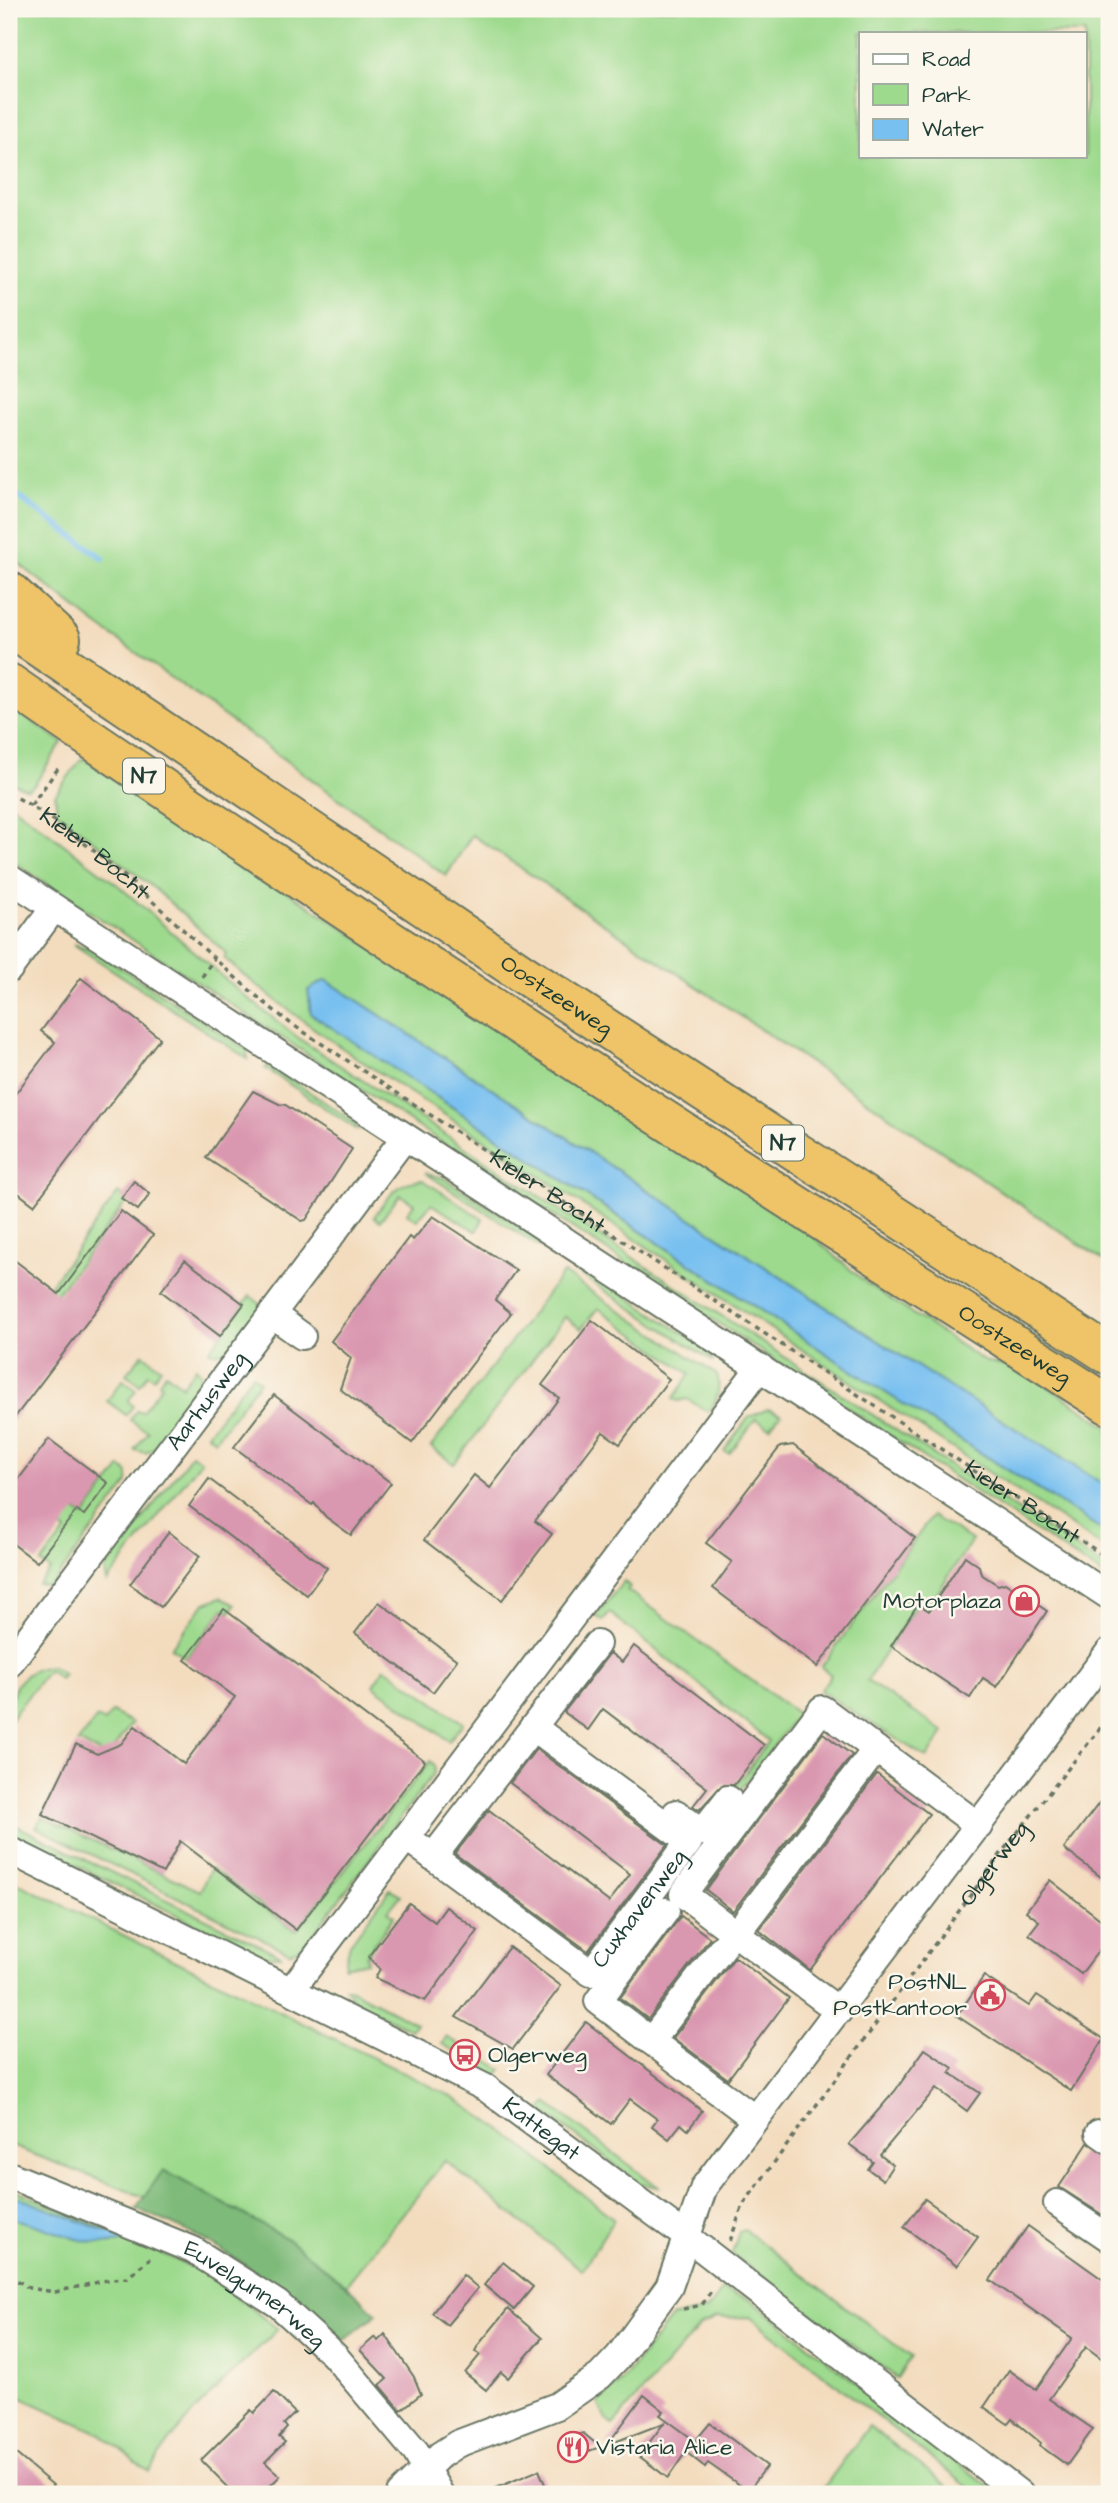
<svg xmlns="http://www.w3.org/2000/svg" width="1118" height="2503" font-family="'Architects Daughter',sans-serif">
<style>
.green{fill:#9eda8e;stroke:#5e8c61;stroke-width:2;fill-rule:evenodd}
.forest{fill:#7eba79;stroke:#4e7c56;stroke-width:2}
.water{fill:#78c0f0;stroke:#4c7e92;stroke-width:2}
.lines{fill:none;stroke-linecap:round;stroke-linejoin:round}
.stream{stroke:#78c0f0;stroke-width:6}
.building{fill:#da98b0}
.minor-casing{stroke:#697564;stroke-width:30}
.highway-casing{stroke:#697564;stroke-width:42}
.path{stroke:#697564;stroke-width:3.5;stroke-dasharray:5 5;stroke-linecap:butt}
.minor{stroke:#fff;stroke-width:26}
.highway{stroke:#efc469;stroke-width:38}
.labels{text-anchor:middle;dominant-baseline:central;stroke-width:5;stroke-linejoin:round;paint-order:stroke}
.shield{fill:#fbf7ec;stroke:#61756b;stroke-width:2}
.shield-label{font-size:21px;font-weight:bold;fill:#1f3d34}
.street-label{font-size:23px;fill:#1f3d34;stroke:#fbf7ec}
.poi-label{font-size:23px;fill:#1f3d34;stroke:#fbf7ec;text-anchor:end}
</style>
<rect width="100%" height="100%" fill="#fbf7ec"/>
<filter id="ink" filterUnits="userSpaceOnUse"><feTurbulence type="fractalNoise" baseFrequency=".0143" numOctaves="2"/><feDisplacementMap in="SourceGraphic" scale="14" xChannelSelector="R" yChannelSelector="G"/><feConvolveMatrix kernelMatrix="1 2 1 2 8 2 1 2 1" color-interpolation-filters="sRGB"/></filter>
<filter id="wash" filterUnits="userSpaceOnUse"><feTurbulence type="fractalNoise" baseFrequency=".00686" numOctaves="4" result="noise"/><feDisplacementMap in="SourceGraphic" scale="28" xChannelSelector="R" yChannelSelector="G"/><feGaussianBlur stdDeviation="1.57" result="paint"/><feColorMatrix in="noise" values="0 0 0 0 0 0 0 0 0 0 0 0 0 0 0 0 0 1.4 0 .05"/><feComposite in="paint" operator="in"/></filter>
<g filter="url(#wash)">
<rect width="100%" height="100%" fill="#f3dcbe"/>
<g class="green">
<path d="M9,9H1109V1264L472,835L446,876L96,624L9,556ZM861,33H1085V156H861Z"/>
<path d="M9,706L62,742L35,784L28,789L9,782Z"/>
<path d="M82,758L801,1226L866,1283L984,1361L1023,1370L1109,1427V1488L932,1376L326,980L438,1098L900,1402L1109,1534V1551C916,1425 724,1299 532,1171C428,1102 319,1041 224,958L226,953L156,890L57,812L55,795Z"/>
<path d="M9,803L119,886L240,992L301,1040L1109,1570V1579L9,859Z"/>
<path d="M73,944L90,948L247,1050L248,1059Z"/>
<path d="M269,1065L354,1122L359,1131L265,1068Z"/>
<path d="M425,1173L443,1178L539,1239L540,1247Z"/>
<path d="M423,1180L483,1219L476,1231L431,1204L417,1220L407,1213L414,1204L400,1195L380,1221L374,1217C387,1198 398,1180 423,1180Z"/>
<path d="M118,1193L128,1200L9,1356V1341Z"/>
<path d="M560,1253L701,1345L714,1362L556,1259Z"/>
<path d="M563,1273L717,1375C721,1388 717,1403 708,1412L687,1399L678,1401L673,1399L690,1374L598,1308L581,1329L565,1317L454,1464L431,1447Z"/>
<path d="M250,1296L262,1305C250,1323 233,1360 209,1351Z"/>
<path d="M143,1354L161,1368L154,1378L148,1374L140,1385L126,1374Z"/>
<path d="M196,1367L201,1374L202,1385L154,1448L146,1453L134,1450L148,1432L130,1420L137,1410L142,1412L162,1385L159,1382L166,1373L182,1386Z"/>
<path d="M252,1375L260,1381L215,1440L207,1434Z"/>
<path d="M123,1380L136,1390L128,1401L133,1406L126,1415L107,1401Z"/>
<path d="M768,1409L781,1414L770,1428L756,1419L729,1454L724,1451L749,1417Z"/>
<path d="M192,1454L201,1461L107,1582L105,1569Z"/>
<path d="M121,1467L128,1473V1483L53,1583L48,1586L38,1584L50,1570L41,1563L66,1531L12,1489L25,1473L84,1516Z"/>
<path d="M932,1516L972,1540L928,1607L919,1601L867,1681L944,1732L927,1758L820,1691L831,1675L821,1667Z"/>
<path d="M624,1581L630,1587L627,1590L798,1714L740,1790L736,1786L769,1741L610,1613L603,1621L596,1616Z"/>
<path d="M221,1597L235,1605L229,1613L224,1609L186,1658L171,1648L205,1603Z"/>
<path d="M51,1666L64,1675L60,1679L48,1670L9,1721C9,1691 18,1670 51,1666Z"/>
<path d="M385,1668L463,1723L449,1741L373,1685Z"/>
<path d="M112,1712L132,1723L107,1757L78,1742L97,1718L104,1722Z"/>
<path d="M430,1761L435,1767L434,1773L305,1945L290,1953L36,1827L42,1817L200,1891L211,1868L296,1931Z"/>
<path d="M9,1822L282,1956H262L242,1947L9,1832Z"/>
<path d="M9,1879L451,2096L500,2129L614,2219L582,2270L445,2161L346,2285L286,2238L164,2171L144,2197L9,2145Z"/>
<path d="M390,1889L401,1895L388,1911L394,1916L366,1956L367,1962L344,1967L350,1944Z"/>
<path d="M345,1988H348L416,2023L411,2030L356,2003Z"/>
<path d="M446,2037L502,2069L497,2076L442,2044Z"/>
<path d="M547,2103L660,2188L640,2183L541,2110Z"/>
<path d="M9,2187L204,2272L278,2329C233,2374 181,2417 149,2472L101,2434L9,2392Z"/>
<path d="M745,2230L911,2357L897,2378L732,2254L739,2232Z"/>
<path d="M722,2290L752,2301L998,2494H977L750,2317L717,2318L701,2325L613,2425L605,2418L598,2403L622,2381L672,2317L707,2310Z"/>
<path d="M869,2426L958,2494H819Z"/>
</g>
<path class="forest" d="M163,2170L286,2238L346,2285L377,2314L337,2346C273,2280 222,2242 136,2209Z"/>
<g class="water">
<path d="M326,980L932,1376L1109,1488V1534L900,1402L311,1014L308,990Z"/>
<path d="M9,2194L129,2240C87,2253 50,2225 9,2218Z"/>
</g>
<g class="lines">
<path class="stream" d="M9,490L103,558"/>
</g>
<g id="blocks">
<g class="building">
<path d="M81,978L160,1038L34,1205L9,1186V1102L55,1042L41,1031Z"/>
<path d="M253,1091L281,1105L284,1104L352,1149L306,1220L302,1221L206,1158Z"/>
<path d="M134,1181L150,1194L138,1210L121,1198Z"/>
<path d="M121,1211L153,1235L9,1425V1256L59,1294Z"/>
<path d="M433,1216L516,1270L495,1300L511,1313L412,1443L340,1389L351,1358L331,1341L409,1237L413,1240Z"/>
<path d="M185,1260L244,1304L220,1336L161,1291Z"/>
<path d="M592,1320L669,1379L620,1444L603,1432L535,1521L552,1534L502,1600L424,1540L474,1475L490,1488L540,1424L559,1398L542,1385Z"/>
<path d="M274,1395L391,1483L351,1535L326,1517L314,1503L312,1505L234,1447Z"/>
<path d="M49,1439L108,1483L84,1515L77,1510L37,1562L9,1541V1492Z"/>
<path d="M793,1445L915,1538L817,1667L713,1588L732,1562L706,1543L780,1447Z"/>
<path d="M209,1479L327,1568L307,1595L189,1506Z"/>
<path d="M169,1532L200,1556L161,1607L130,1584Z"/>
<path d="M965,1556L979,1566L981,1574L998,1585L1005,1583L1047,1611L997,1687L983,1678L970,1698L891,1646L918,1604L929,1611Z"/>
<path d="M379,1602L457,1660L433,1692L355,1633Z"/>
<path d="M224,1609L425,1761L296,1930L180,1841L163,1873L42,1814L76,1744L97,1754L121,1744L135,1726L184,1764L235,1697L185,1660Z"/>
<path d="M634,1646L764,1745L734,1785H722L699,1810L693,1806L707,1788L603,1709L588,1730L564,1712L610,1653L622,1662Z"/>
<path d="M823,1733L852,1755L733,1911L706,1890Z"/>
<path d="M536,1749L667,1845L588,1951L455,1854L489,1810L609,1902L630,1874L510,1783Z"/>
<path d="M877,1774L929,1814L810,1970L759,1930Z"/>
<path d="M1109,1790V1883L1064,1849Z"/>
<path d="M1050,1880L1109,1926V1937L1081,1974L1029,1934L1039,1921L1026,1911Z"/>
<path d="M409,1903L435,1922L446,1907L478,1931L425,2001L375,1978L380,1969L368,1957Z"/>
<path d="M681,1916L710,1938L648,2019L620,1998Z"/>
<path d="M509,1947L561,1986L513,2049L456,2017Z"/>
<path d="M735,1957L789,1998L728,2079L673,2038Z"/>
<path d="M984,1976L1029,2006L1037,1995L1104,2039L1071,2091L957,2016Z"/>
<path d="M586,2022L702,2111L688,2130L681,2124L669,2139L652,2126L657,2119L630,2099L611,2124L546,2075Z"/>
<path d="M925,2049L953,2068L950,2073L980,2093L967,2111L936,2088L880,2155L893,2165L883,2180L868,2169L873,2162L849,2144L895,2091Z"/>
<path d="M1088,2143L1109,2155V2219L1059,2187Z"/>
<path d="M925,2199L978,2237L957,2266L904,2227Z"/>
<path d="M1028,2226L1109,2284V2364L1086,2347L1049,2399L1093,2429L1067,2465L1039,2445L1041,2443L1012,2419L1008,2424L984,2407L1009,2370L1036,2389L1072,2338L990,2280Z"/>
<path d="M503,2262L533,2287L514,2310L484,2285Z"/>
<path d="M463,2275L478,2288L447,2325L432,2313Z"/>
<path d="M508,2309L542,2338L508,2378L501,2372L486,2390L465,2373L480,2355L475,2351L479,2344Z"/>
<path d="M385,2334L414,2377L421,2394L401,2410L380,2385L387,2379L360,2350L375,2337L378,2341Z"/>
<path d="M274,2392L295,2413L284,2424L287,2428L279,2437L285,2442L265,2462L280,2476L262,2494H235L201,2460L251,2410L254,2413Z"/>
<path d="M644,2395L664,2411L660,2415L694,2440L668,2478L639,2456L664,2423L607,2445Z"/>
<path d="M710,2423L767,2466L748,2491L708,2463L705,2467L686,2452Z"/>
<path d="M583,2433L600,2447L568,2459L561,2440Z"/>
<path d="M9,2448L53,2485L45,2494H9Z"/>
<path d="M539,2470L549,2494H482Z"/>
</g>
</g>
</g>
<g filter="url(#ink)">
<use href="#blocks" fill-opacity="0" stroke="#697564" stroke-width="2"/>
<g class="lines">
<g class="minor-casing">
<g id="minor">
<path d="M9,878L1109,1596"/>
<path d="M9,969L54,908"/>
<path d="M272,1314L302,1336"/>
<path id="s3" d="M9,1664L405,1137"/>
<path d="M676,1813L702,1832L728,1799"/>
<path id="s4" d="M406,1837L591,1973L689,1842L533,1727"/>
<path id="s5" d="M9,1850L486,2088L687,2237L1020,2494"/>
<path d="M433,1857L597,1644"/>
<path d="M736,1934L876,1749"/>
<path d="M723,1947L651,2041L755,2119"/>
<path d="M292,1989L760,1367"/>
<path d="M839,2011L683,1894L822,1709L979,1826"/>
<path d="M651,2041L598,2001L666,1911"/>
<path d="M1099,2133L1109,2140"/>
<path id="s6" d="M9,2175L193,2250L278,2304L334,2355L416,2452L440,2494"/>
<path d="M1057,2203L1109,2238"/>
<path d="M400,2494L440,2455L457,2444L557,2406L600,2376L619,2356L669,2287L704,2187L1109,1652"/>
</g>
</g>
<g class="highway-casing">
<g id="highway">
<path d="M9,591L61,639"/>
<path id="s7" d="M9,627L523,974L1109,1355"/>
<path id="s8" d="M9,683C370,932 739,1169 1109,1405"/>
</g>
</g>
<g class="path">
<path id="s1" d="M9,793C115,851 195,950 290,1023L1109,1559"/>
<path d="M31,805L60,766"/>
<path d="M202,977L214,958"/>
<path id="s2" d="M730,2241L743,2205L1006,1847L1109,1717"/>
<path d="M9,2275L29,2288L55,2292L112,2279L127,2278L150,2258"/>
<path d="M683,2309L702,2305L713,2288"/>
</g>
<use href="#minor" class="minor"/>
<use href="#highway" class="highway"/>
</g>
</g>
<defs>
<g id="shop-ring" transform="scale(1.575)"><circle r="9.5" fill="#fbf7ec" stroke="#d1495b" stroke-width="1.5"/><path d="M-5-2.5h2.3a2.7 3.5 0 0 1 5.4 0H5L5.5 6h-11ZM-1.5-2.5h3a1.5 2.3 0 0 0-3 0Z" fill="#d1495b"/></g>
<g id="civic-ring" transform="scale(1.575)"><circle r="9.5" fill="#fbf7ec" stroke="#d1495b" stroke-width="1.5"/><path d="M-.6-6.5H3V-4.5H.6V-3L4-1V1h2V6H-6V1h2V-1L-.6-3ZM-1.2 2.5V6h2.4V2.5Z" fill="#d1495b"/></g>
<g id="bus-ring" transform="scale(1.575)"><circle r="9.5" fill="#fbf7ec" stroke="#d1495b" stroke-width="1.5"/><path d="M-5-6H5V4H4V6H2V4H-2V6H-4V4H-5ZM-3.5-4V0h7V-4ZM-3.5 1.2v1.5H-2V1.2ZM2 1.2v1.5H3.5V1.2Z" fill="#d1495b"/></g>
<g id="restaurant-ring" transform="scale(1.575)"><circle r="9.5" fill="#fbf7ec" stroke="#d1495b" stroke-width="1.5"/><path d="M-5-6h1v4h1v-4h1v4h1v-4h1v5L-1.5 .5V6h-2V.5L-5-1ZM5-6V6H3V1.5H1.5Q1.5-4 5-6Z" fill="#d1495b"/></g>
</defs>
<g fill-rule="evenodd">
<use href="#shop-ring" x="1024" y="1601"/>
<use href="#civic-ring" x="990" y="1995"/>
<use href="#bus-ring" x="465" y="2055"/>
<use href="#restaurant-ring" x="573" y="2447"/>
</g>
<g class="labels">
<g class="shield">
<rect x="123" y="758.5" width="42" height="35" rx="5"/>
<rect x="762" y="1125.5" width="42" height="35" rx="5"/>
</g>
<g class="shield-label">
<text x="144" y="776">N7</text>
<text x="783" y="1143">N7</text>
</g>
<g class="street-label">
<text stroke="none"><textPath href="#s1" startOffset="105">Kieler Bocht</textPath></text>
<text stroke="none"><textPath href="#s7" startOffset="660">Oostzeeweg</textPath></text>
<text stroke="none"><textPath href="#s1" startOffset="672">Kieler Bocht</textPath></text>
<text stroke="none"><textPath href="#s8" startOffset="1204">Oostzeeweg</textPath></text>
<text stroke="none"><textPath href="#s3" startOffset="329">Aarhusweg</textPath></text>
<text stroke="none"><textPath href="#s1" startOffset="1239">Kieler Bocht</textPath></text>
<text stroke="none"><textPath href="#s2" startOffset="462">Olgerweg</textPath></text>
<text stroke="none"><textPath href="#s4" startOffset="310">Cuxhavenweg</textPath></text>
<text stroke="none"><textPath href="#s5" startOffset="602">Kattegat</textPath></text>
<text stroke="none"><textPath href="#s6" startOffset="275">Euvelgunnerweg</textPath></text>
</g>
<g class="poi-label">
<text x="1001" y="1601">Motorplaza</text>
<text x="967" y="1982">PostNL<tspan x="967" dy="26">Postkantoor</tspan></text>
<text x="488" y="2055" text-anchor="start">Olgerweg</text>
<text x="596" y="2447" text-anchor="start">Vistaria Alice</text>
</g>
</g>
<rect width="1118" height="2503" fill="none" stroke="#fbf7ec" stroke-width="35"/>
<rect x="859" y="32" width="228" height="126" fill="#fbf7ec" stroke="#a3ada2" stroke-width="2"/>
<rect x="873" y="54" width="35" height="10" fill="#ffffff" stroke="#a3ada2" stroke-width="2"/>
<text x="922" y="66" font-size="21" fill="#1f3d34">Road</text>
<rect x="873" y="84" width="35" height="21" fill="#9eda8e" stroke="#a3ada2" stroke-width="2"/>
<text x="922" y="102" font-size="21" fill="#1f3d34">Park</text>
<rect x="873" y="119" width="35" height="21" fill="#78c0f0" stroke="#a3ada2" stroke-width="2"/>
<text x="922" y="136" font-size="21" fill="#1f3d34">Water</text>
</svg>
